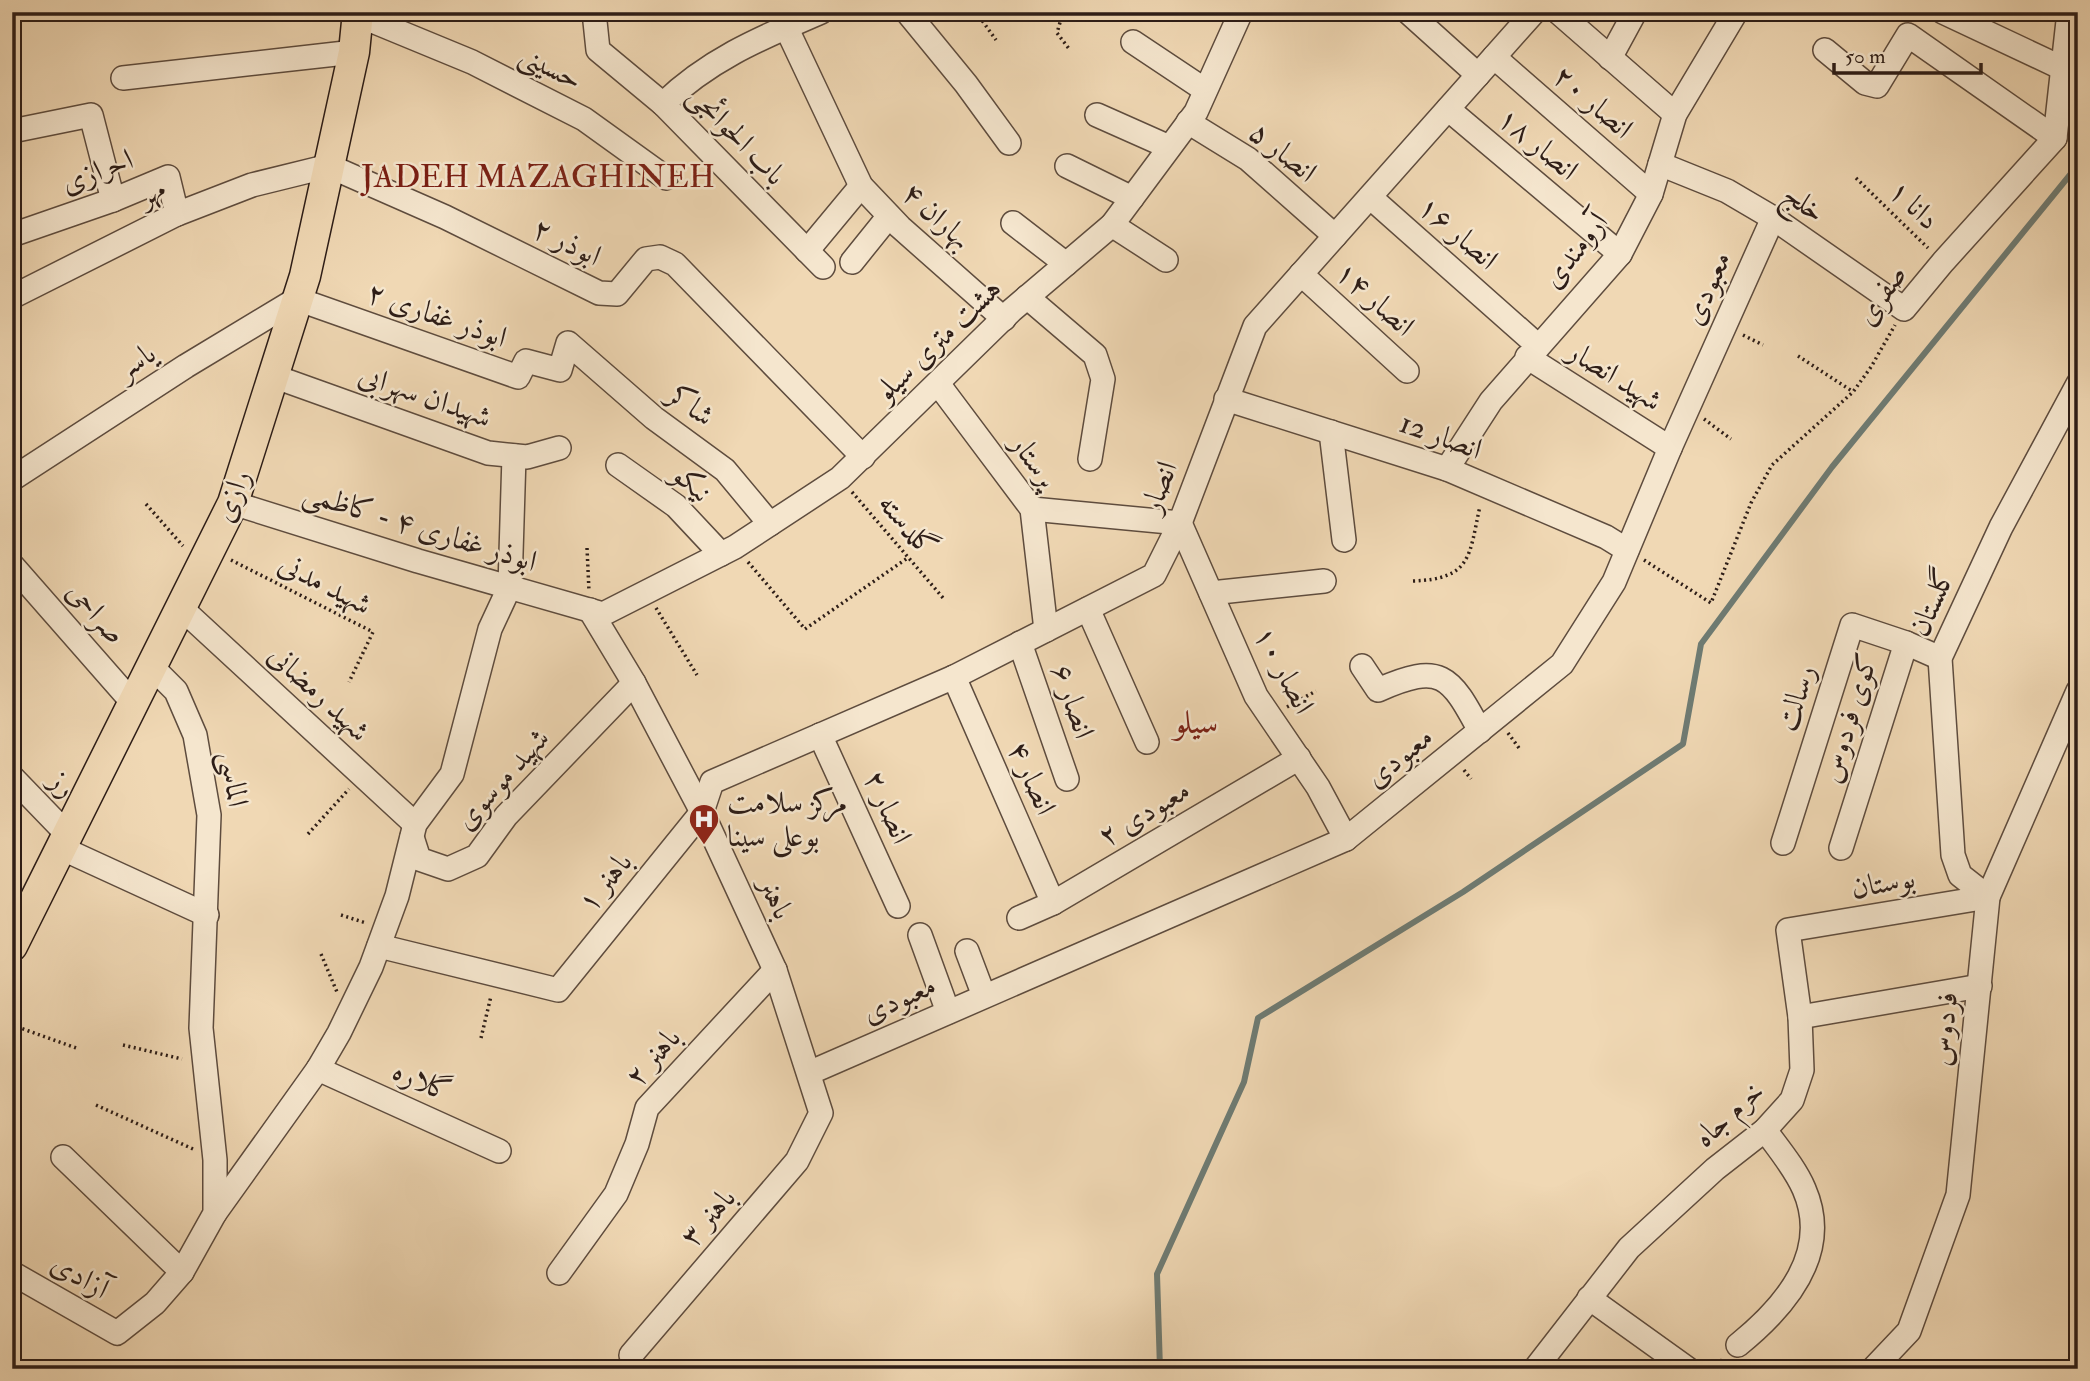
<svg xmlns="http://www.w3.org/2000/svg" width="2090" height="1381" font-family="'IM FELL Double Pica',Amiri,serif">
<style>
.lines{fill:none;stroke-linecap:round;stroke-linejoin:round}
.stream{stroke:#6e7b73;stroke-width:6}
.minor-casing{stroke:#5e4c3e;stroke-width:26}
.major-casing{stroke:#2d1d17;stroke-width:33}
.path{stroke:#2d1d17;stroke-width:3.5;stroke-dasharray:2 3.5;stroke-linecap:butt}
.minor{stroke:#f5e6ce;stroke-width:23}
.major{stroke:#f0d8b4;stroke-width:30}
.labels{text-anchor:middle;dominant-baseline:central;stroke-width:5;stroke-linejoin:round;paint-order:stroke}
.street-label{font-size:30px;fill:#2d1d17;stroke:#f5e6ce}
.poi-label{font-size:30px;fill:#2d1d17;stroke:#f5e6ce;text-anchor:start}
.neighbourhood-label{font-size:32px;fill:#7a1f14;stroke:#f5e6ce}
</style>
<rect width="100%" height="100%" fill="#f0d8b4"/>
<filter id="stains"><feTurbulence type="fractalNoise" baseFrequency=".00286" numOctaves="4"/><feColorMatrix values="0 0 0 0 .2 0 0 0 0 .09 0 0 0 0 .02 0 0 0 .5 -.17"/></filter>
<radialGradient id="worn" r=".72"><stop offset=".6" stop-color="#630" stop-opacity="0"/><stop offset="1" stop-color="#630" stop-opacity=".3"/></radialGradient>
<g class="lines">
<path class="stream" d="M1160,1369L1157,1274L1244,1082L1258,1018L1463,892L1683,744L1701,644L1832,467L2078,165"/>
<g class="minor-casing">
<g id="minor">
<path d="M594,12L598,50L663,104L823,267"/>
<path d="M907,12L966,84L1009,143"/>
<path d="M1408,12L1478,75"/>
<path d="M1558,12L1675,114"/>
<path d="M1943,12L2062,68"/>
<path d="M358,15L472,62L584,119L666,178"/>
<path d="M786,27L861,186L900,227L1004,319"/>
<path d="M1133,42L1205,90"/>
<path d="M1825,50L1865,83L1877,86L1908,35L2055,138"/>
<path d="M1494,57L1651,194"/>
<path d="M1610,58L1635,12"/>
<path d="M123,78L354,52"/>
<path d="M663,104C709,59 763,37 821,12"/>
<path d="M1448,109L1620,254"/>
<path d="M1097,115L1169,147"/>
<path d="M1188,122L1248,159L1335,236"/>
<path d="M12,131L91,115L113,200"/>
<path d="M1660,164L1727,191L1773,218L1904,309L1943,262L2055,138L2069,12"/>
<path d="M1067,166L1132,198"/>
<path d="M1370,197L1537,345"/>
<path d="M1013,223L1066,264"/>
<path d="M1112,225L1166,260"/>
<path d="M12,235L113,200L168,177L177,214"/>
<path d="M807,251L861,186"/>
<path d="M852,262L889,216"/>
<path d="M1301,274L1407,371"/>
<path d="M12,297L177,214L252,185L329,166L445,217L599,293L617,294L646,259L660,257L675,264L863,457"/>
<path d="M1027,297L1095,355L1103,379L1090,459"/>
<path d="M1527,357L1670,448"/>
<path d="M273,376L488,453L527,457L559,448"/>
<path d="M939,385L1032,509L1046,630"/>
<path d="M1226,399L1447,469L1606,537L1627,550"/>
<path d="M1331,432L1344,540"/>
<path d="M618,465L676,506L721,554"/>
<path d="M1447,469L1491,401L1620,254L1651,194L1675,114L1736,12"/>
<path d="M12,479L186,366L297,299L518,377L526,361L560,370L568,343L654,418L725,470L770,524"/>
<path d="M233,503L418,561L603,614L735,547L840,478L1012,310L1112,225L1196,112L1241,12"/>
<path d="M1032,509L1180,523"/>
<path d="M1180,523L1256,696L1318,787L1346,839"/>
<path d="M12,565L133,703"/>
<path d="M1211,593L1324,581"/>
<path d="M180,607L415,824"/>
<path d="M1088,609L1147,742"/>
<path d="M590,610L634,683L702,812L775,970L821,1113L797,1161L631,1355"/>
<path d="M1020,643L1067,779"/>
<path d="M1362,666L1378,690C1441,662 1450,675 1480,731"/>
<path d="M954,677L1053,903"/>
<path d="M820,735L898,906"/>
<path d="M12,777L67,834"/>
<path d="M412,837L419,859L448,869L477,856L506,816L634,683"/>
<path d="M1783,843L1852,625L1906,643"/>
<path d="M61,848L207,915"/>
<path d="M1841,848L1906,643L1940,658"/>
<path d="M1988,897L1960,875L1953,855L1940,658L2001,527L2078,384"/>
<path d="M1019,918L1053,903L1299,758"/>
<path d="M920,935L948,1012"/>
<path d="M379,946L558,990L702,812L712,782L954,677L1154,575L1180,523L1255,326L1534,12"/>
<path d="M967,951L984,996"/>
<path d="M1800,1017L1980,986"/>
<path d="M318,1069L499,1151"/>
<path d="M809,1073L1346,839L1562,664L1614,582L1670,448L1773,218"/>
<path d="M63,1157L182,1272"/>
<path d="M215,1213L318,1069L339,1033L371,967L397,896L415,824L452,774L490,629L510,586L514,456"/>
<path d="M12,1273L117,1333L155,1303L182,1272L215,1213V1160L201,1028L209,815L195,735L176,691L151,666"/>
<path d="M559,1273L616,1194L637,1144L647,1108L775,970"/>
<path d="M1589,1298L1688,1369"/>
<path d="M1738,1345C1785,1307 1832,1253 1804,1189C1795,1168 1778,1148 1765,1130"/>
<path d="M1535,1369L1629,1248L1715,1169L1765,1130L1792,1100L1802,1070L1800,1017L1788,930L1988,897"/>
<path d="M1873,1369L1909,1331L1958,1195L1988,897L2078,691"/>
</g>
</g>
<g class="major-casing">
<path id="major" d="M12,946L233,503L305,276L354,52L358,12"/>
</g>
<g class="path">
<path d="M976,12L996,40"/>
<path d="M1063,12L1057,33L1070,50"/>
<path d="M1856,178L1928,248"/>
<path d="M1743,335L1763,345"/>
<path d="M1798,356L1852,391"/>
<path d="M1704,419L1731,439"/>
<path d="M852,492L944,599"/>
<path d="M146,504L183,546"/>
<path d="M587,548L589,591"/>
<path d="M231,560L373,632L349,682"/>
<path d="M1644,560L1711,603L1751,503L1772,465L1853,392L1871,367L1895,325"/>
<path d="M748,562L805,629L909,557"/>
<path d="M1413,581C1472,579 1469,556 1480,506"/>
<path d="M656,608L697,675"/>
<path d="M1287,707L1316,691"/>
<path d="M1508,733L1519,748"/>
<path d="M1464,770L1471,779"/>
<path d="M308,834L349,789"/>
<path d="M341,915L366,923"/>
<path d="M321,954L337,992"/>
<path d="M12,1025L79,1049"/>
<path d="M481,1038L491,996"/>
<path d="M123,1045L182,1059"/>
<path d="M96,1105L193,1149"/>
<path d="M12,1161H13"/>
<path d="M1713,1369L1724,1358"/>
</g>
<use href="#minor" class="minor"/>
<use href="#major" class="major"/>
</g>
<defs>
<g id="hospital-pin" transform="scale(1.575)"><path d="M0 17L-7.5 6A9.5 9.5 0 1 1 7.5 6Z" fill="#8f2418" stroke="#f5e6ce"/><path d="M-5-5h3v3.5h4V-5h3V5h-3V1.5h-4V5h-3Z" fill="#fff"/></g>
</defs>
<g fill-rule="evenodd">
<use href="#hospital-pin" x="704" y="819"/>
</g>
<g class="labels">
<g class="street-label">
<text transform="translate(551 67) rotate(27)">حسینی</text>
<text transform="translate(1593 102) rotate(41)">انصار ۲۰</text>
<text transform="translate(737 135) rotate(46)">باب الحوائجی</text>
<text transform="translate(1538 144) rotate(40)">انصار ۱۸</text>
<text transform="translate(1283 152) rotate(39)">انصار ۵</text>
<text transform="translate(97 171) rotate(-21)">احرازی</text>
<text transform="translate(152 192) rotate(-25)">مهر</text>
<text transform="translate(1804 203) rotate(34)">خلج</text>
<text transform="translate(1914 205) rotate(44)">دانا ۱</text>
<text transform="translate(937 216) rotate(43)">بهاران ۴</text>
<text transform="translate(1458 233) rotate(41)">انصار ۱۶</text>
<text transform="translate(567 242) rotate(26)">ابوذر ۲</text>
<text transform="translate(1575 250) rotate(-52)">آرومندی</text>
<text transform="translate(1707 288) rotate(-66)">معبودی</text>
<text transform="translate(1881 295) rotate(-56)">صفری</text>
<text transform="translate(1375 299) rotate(42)">انصار ۱۴</text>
<text transform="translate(437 315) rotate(19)">ابوذر غفاری ۲</text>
<text transform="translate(938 340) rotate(-44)">هشت متری سیلو</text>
<text transform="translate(136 361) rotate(-33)">یاسر</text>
<text transform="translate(1615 376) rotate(32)">شهید انصار</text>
<text transform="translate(425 396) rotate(19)">شهیدان سهرابی</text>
<text transform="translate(691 405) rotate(37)">شاکر</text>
<text transform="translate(1441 436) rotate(20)">انصار 12</text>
<text transform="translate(1034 461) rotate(55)">پرستار</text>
<text transform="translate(692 483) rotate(41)">نیکو</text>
<text transform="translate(1159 487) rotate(-69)">انصار</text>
<text transform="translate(232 496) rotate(-69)">رازی</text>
<text transform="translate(908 525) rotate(49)">گلدسته</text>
<text transform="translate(420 527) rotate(17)">ابوذر غفاری ۴ - کاظمی</text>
<text transform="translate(325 584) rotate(27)">شهید مدنی</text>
<text transform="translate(1932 602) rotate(-66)">گلستان</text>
<text transform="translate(96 613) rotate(49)">صراحی</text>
<text transform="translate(1284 670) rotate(62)">انصار ۱۰</text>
<text transform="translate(319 693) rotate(43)">شهید رمضانی</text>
<text transform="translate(1796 698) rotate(-72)">رسالت</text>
<text transform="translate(1073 701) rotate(71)">انصار ۶</text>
<text transform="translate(1849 718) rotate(-73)">کوی فردوس</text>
<text transform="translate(1399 757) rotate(-39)">معبودی</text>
<text transform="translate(1032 778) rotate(66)">انصار ۴</text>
<text transform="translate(234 779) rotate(81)">الماسی</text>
<text transform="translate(502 779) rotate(-48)">شهید موسوی</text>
<text transform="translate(63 784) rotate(46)">رز</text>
<text transform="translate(888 807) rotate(66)">انصار ۲</text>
<text transform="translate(1144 813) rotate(-31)">معبودی ۲</text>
<text transform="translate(605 882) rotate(-51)">باهنر ۱</text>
<text transform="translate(1883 883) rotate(-10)">بوستان</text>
<text transform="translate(776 898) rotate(65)">باهنر</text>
<text transform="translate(899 999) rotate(-24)">معبودی</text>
<text transform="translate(1944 1029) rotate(-84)">فردوس</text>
<text transform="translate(653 1057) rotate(-49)">باهنر ۲</text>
<text transform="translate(422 1081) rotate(24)">گلاره</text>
<text transform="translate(1729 1114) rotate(-42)">خرم جاه</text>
<text transform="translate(708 1217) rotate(-49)">باهنر ۳</text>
<text transform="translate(80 1276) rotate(30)">آزادی</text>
</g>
<g class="poi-label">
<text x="727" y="802">مرکز سلامت<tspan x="727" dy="34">بوعلی سینا</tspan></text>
</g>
<g class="neighbourhood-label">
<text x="538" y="177">JADEH MAZAGHINEH</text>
<text x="1196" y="723">سیلو</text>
</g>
</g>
<rect width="2090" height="1381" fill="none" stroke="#f0d8b4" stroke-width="42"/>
<rect x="14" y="14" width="2062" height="1353" fill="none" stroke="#2d1d17" stroke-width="3.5"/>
<rect x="21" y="21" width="2048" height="1339" fill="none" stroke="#2d1d17" stroke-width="2"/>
<path d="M1834 63v10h147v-10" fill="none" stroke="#2d1d17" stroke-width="3.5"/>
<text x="1845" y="63" font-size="21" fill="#2d1d17" stroke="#f5e6ce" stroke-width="5" paint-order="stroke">50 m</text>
<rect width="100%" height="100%" filter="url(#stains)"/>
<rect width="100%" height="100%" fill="url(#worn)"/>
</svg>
